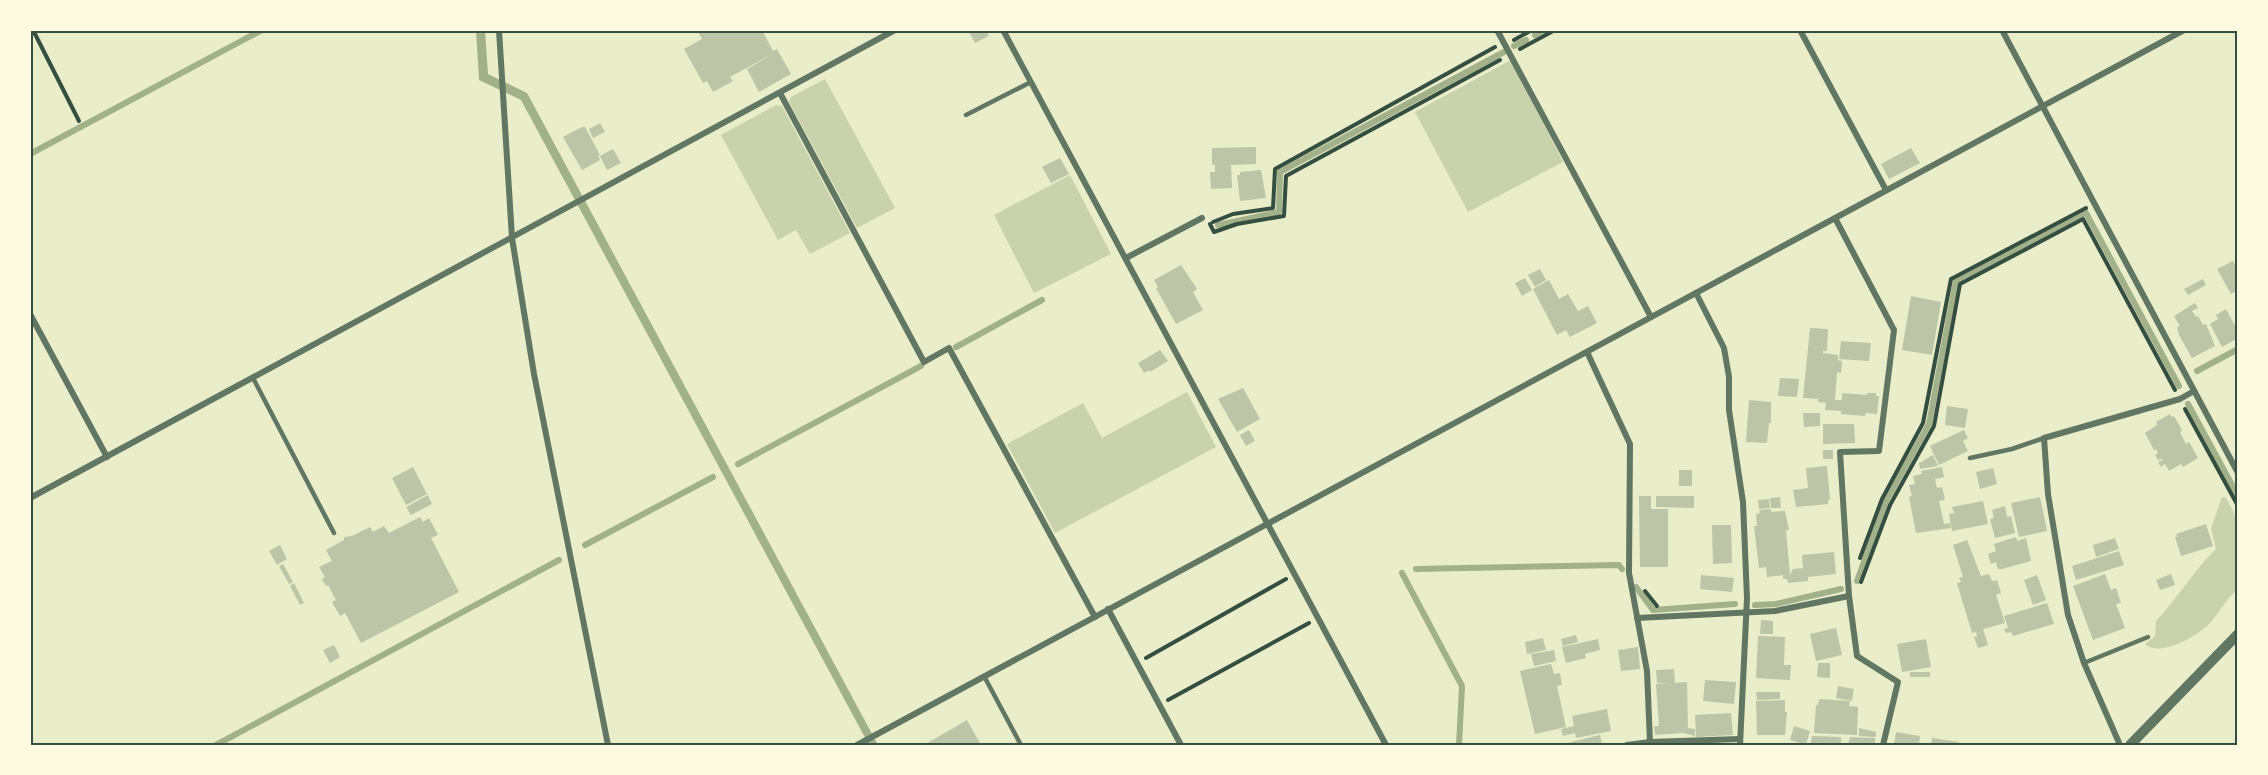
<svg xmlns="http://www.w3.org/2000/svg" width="2268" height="775" font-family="'Sofia Sans Condensed',sans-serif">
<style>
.green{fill:#cad2ad}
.water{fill:#a3b18a}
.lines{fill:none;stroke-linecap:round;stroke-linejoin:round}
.stream{stroke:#a3b18a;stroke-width:6}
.building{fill:#bcc5a7}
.path{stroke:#344e41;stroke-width:4}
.service{stroke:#617663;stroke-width:4.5}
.minor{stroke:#617663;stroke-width:6}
.tertiary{stroke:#617663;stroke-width:10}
.neatline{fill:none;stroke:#344e41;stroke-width:2}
</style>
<rect width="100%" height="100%" fill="#e9edc9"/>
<g class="green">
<path d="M1511,60L1563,162L1468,212L1415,112Z"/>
<path d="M825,79L895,208L857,228L789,102L791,97Z"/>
<path d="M776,105L782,106L850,233L810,254L796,230L778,240L721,135Z"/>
<path d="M1070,175L1111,254L1034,293L994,215Z"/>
<path d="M1187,392L1216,447L1055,533L1007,444L1083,403L1102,438Z"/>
<path d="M2222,497L2226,498L2238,520V589C2228,596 2218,615 2208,625C2196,636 2160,658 2145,644L2155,636L2156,621C2178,598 2193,571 2216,549L2211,528Z"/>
</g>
<path class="water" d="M476,30H485L488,74L527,93L878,745H869L521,100L479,80Z"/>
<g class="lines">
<g class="stream">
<path d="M1535,35L1544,30"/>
<path d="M1514,46L1526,40"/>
<path d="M30,154L262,30"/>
<path d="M1218,225L1279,212L1280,172L1504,52"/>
<path d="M956,347L1042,300"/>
<path d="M2197,371L2238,349"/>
<path d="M2188,404L2238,496"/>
<path d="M738,464L921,366"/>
<path d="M585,545L713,477"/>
<path d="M1416,569L1619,565L1622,569"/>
<path d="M1402,573L1462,686L1459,745"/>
<path d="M1857,581L1886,501L1929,424L1956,281L2086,213L2179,386"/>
<path d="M1636,587L1653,610L1735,604"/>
<path d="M1755,605L1776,604L1841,589"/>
<path d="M216,745L559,560"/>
</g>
</g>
<g class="building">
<path d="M697,30H762L773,51L777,49L791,74L759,92L747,69L774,53L730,77L733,81L713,92L707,81L703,83L684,49L702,39Z"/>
<path d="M968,30H986L989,36L975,43Z"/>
<path d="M600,123L605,132L593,138L589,129Z"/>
<path d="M582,127H585L600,155L598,156L600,160L582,170L563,137Z"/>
<path d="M1256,147V164L1231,165L1232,188L1211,189L1210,172H1215V165H1212V148Z"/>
<path d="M1911,148L1920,163L1889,179L1881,164Z"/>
<path d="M613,149L621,163L607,170L600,156Z"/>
<path d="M1060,158L1069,174L1051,183L1042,167Z"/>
<path d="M1261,170L1266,198L1240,201L1237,175H1240V172Z"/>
<path d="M2233,261L2238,269V290L2231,294L2217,269Z"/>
<path d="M1181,265L1197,289L1193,292L1203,310L1176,324L1156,288L1158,287L1154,280Z"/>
<path d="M1540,269L1546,280L1535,287L1528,275Z"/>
<path d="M1525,278L1532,290L1522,296L1515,283Z"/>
<path d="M2203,279L2206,285L2188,295L2184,289Z"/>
<path d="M1549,280L1559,299L1568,294L1578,311L1588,306L1597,323L1570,337L1566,330L1557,335L1533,289Z"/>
<path d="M1911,296L1941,302L1932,355L1902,350Z"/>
<path d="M2195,303L2198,308L2192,311L2196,317L2198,316L2203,325L2206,324L2215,346L2192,358L2179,335L2177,327L2180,326L2174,316Z"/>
<path d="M2226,309L2238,331V338L2222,347L2210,324L2218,319L2216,315Z"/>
<path d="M1810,328L1828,329L1827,351H1823V353L1838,355V360L1842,361L1841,373L1837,372L1835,400H1842V393L1867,395V393H1876V396H1879L1877,414L1866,413L1865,416L1841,414V411L1825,410L1826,403L1818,402V399L1803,398Z"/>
<path d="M1841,341L1871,343L1869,361L1839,359Z"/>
<path d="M1160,350L1168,361L1150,372L1149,370L1144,373L1138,363Z"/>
<path d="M1780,378L1799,379L1797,397L1778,396Z"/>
<path d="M1243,388L1260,419L1237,432L1218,399Z"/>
<path d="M1749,400L1771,402V423H1769L1767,443L1746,442Z"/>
<path d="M1947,406L1968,409L1965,428L1945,425Z"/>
<path d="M1803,413H1820V426L1804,427Z"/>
<path d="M2170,414L2171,417L2174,416L2182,430L2180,432L2186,444L2189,442L2198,458L2183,467L2181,464L2169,471L2165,464L2161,467L2158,462L2163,460L2162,459L2158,460L2155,455L2158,453L2156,449L2154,450L2145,433L2157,425L2156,422Z"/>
<path d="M1823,424H1854L1855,443L1823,444Z"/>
<path d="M1249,430L1255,441L1246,446L1240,435Z"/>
<path d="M1964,430L1968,438L1963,441L1968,451L1939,465L1930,446Z"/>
<rect x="1823" y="450" width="10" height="9"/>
<path d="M1933,455L1938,466L1920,469L1919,463Z"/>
<path d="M1827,466L1830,499L1828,500V504L1796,507L1793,490L1808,488L1806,468Z"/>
<path d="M413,467L427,494L406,505L392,478Z"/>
<path d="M1942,467L1944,477L1935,479L1937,488L1942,487L1945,500L1939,501L1944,524L1950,523L1951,528L1916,533L1909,497L1912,496L1909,485L1915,484L1913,476L1922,474L1921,471Z"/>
<path d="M1993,468L1997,484L1980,489L1976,472Z"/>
<rect x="1679" y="470" width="13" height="16"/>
<path d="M428,495L432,504L411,515L406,507Z"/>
<path d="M1639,496H1651V509H1668V567H1640Z"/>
<path d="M1656,496H1694V508L1656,507Z"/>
<path d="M1780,497L1781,508H1771L1770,498Z"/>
<path d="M2040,497L2047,531L2019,537L2011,503Z"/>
<path d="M1769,499L1770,508L1759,509L1758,500Z"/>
<path d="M1983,501L1988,524L1952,531L1949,514L1954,513L1952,507Z"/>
<path d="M2005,506L2007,517L2011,516L2015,533L1995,538L1990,519L1994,518L1992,510Z"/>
<path d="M1771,509V512L1785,511L1789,530H1786L1790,575L1793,569L1803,568L1802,555L1834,552L1836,574L1808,577V581L1788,583L1787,579H1783V575L1767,577L1766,567L1759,568L1754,526H1757L1756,514L1760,513L1759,510Z"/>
<path d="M420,517L423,522L429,518L438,535L431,538L459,592L361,643L345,613L340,616L332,602L336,600L328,585L326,586L322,579L325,577L319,567L332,561L326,550L344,540V537L352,536L370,527L373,532L384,526L389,533Z"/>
<path d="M2206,524L2213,546L2181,556L2175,537H2177L2176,534Z"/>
<path d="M1712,525H1731L1732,563L1713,564Z"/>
<path d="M2016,537L2017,541L2026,538L2031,561L2002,569H1998L1996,562L1991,564L1988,554L1996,551L1994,544Z"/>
<path d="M2115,538L2119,549L2096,557L2093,545Z"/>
<path d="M1967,540L1981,576L1989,574L1992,581L1997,580L2001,593L1996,595L2005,623L1983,629L1988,645L1978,648L1974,637L1977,636L1976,632L1972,633L1957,583L1961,582L1959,578L1963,577L1953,545Z"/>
<path d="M280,545L287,559L277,565L269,551Z"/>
<path d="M2119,551L2124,565L2076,580L2072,566Z"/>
<path d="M283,564L293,582L289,584L279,566Z"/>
<path d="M2105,574L2111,590L2116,588L2121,603L2116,604L2125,628L2093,640L2073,586Z"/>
<path d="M2171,574L2175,585L2160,590L2156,580Z"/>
<path d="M1701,575L1734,578L1732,592L1700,589Z"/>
<path d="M2037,575L2046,600L2033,605L2024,580Z"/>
<path d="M294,583L304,603L300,605L290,586Z"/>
<path d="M2047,603L2054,624L2013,636L2011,632L2006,633L2004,629L2008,628L2004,616Z"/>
<path d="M1761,620L1773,621V634H1760Z"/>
<path d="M1836,628L1842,655L1816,661L1810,634Z"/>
<path d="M1576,635L1578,642L1563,646L1561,639Z"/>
<path d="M1758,636L1785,637L1784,665H1791L1790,680L1756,678Z"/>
<path d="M1543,638L1546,650L1527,654L1525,642Z"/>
<path d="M1598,639L1600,650L1585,654L1586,658L1566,663L1562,647Z"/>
<path d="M1926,639L1931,667L1902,672L1897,644Z"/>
<path d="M334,645L340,657L330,663L323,650Z"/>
<path d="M1638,647L1640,669L1621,671L1618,650Z"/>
<path d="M1554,650L1556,661L1534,666L1531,654Z"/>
<path d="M1818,663H1830V678L1817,677Z"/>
<path d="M1551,664L1554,674L1560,673L1562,685L1557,686L1566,727L1535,734L1520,671Z"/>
<path d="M1674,669L1675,683L1687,682L1688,728L1695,729V736L1683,733L1655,735L1654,726H1659L1656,684L1672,683H1657L1656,670Z"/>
<rect x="1910" y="672" width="20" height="5"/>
<path d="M1705,680L1736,682L1734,704L1703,701Z"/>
<path d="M1838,686L1854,689L1852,701L1836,698Z"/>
<path d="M1756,692H1780V699L1757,700Z"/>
<path d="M1819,699L1850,701L1849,706L1858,707L1857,735L1814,733L1816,705H1818Z"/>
<path d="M1785,700V712H1787L1785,735H1757L1756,701Z"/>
<path d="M1607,709L1611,731L1576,738L1575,733L1563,736L1561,729L1574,726L1572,716Z"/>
<path d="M1731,713L1733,735L1696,737L1695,715Z"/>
<path d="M967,720L981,745H924Z"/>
<path d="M1794,726L1810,731L1806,745L1790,740Z"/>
<path d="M1859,728L1876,732V737L1859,736Z"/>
<path d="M1896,732L1920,736L1919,745H1894Z"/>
<path d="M1600,735L1602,745H1563V744Z"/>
<path d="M1812,736L1841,737V745H1810Z"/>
<path d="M1850,737L1875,738V745H1848Z"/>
<path d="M1932,738L1959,742V745H1931Z"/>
</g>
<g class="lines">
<g class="path">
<path d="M33,30L79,121"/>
<path d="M1514,40L1532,30"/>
<path d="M1520,49L1555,30"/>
<path d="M1213,222L1233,214L1273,208L1275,169L1495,47"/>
<path d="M1210,224L1214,232L1237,224L1284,216L1286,176L1500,60"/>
<path d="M2185,409L2238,506"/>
<path d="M1860,558L1882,499L1923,423L1951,279L2086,208"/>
<path d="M1861,582L1890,505L1934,426L1960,284L2083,219L2175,390"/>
<path d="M1645,591L1657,606"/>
<path d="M1146,658L1286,579"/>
<path d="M1168,700L1309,623"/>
</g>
<g class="service">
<path d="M966,115L1031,82"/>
<path d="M253,378L334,533"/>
<path d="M1970,458L2012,449L2044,438"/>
<path d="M2084,663L2148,637"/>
<path d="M984,676L1021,745"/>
</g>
<g class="minor">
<path d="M499,30L512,238L534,374L608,745"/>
<path d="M1003,30L1386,745"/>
<path d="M1497,30L1651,317"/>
<path d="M1800,30L1886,190"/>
<path d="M2002,30L2238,473"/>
<path d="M780,93L924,362L949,348L1095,617"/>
<path d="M1835,218L1894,330L1879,451L1840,452L1849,596L1857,656L1898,682L1883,745"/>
<path d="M1126,258L1202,218"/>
<path d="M1696,293L1724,348L1729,377V410L1743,502L1747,598L1740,745"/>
<path d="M30,314L107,457"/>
<path d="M1587,352L1630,444L1629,573L1647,671L1650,742"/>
<path d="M30,498L895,30"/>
<path d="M1108,609L1181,745"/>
<path d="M1637,618L1775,611L1849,596"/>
<path d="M857,745L2184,30"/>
<path d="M1627,745L1650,742L1740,739"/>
<path d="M2120,745L2084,663L2068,615L2048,494L2044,438L2180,399L2194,391"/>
</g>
<path class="tertiary" d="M2130,745L2238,634"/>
</g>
<rect width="2268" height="775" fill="none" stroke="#fefae0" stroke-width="63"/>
<rect x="32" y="32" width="2204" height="712" class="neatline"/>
</svg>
